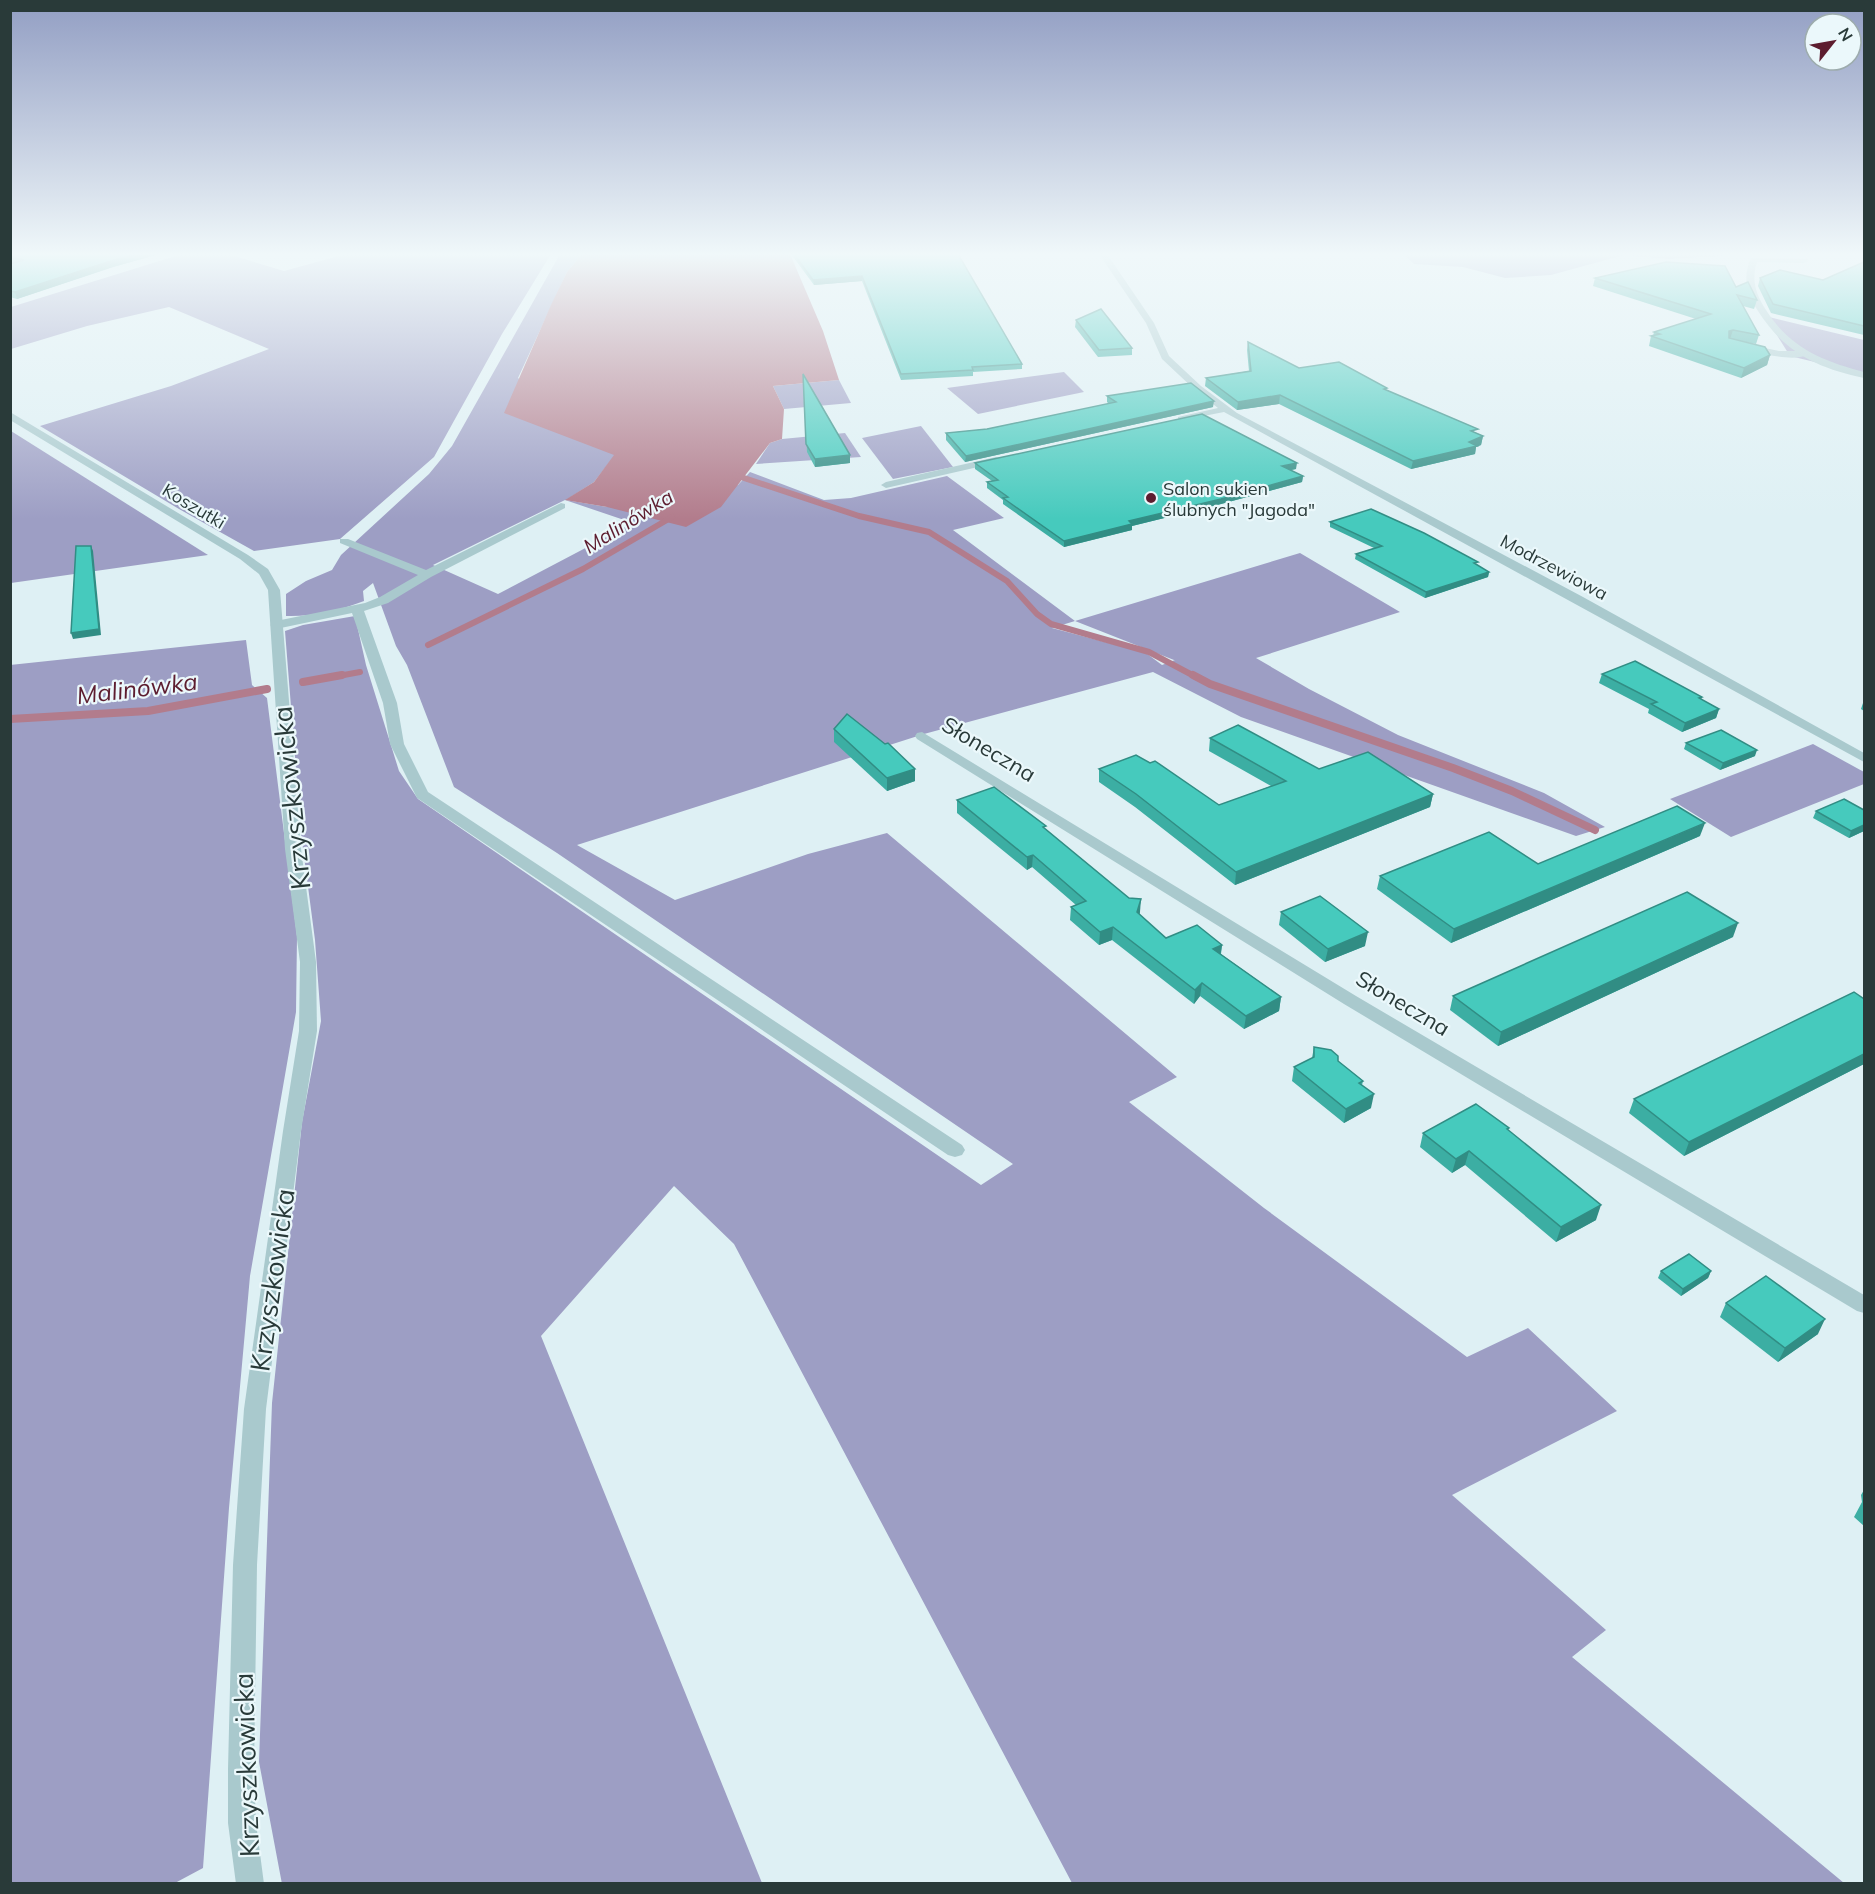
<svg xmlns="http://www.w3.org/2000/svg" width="1875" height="1894" font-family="Mulish,sans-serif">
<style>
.green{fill:#9d9ec4;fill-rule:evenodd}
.water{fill:#b27c8c}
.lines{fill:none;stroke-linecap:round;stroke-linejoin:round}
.stream-far1{stroke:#b27c8c;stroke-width:6}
.stream{stroke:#b27c8c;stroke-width:8}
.service{fill:#a9c9cd;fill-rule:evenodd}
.minor{fill:#a9c9cd;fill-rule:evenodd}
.wall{fill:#3caea3}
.shaded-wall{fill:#318d84}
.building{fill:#46cabd;stroke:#318d84;stroke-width:1.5}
.poi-dot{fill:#5d1d2f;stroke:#ebf8fb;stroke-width:2}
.labels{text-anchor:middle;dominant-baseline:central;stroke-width:4.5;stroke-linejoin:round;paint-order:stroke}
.far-poi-label{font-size:18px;fill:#293a39;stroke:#ebf8fb;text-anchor:start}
.far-street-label{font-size:18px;fill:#293a39;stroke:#ebf8fb}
.far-water-label{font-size:20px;font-style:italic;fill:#5d1d2f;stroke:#ebf8fb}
.street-label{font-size:22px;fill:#293a39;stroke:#ebf8fb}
.water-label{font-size:24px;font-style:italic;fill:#5d1d2f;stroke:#ebf8fb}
.near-street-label{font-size:27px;fill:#293a39;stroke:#ebf8fb}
</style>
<rect width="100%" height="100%" fill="#def0f4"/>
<g class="green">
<path d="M182,254H228L284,271L346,254H551L502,334L434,457L340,539L254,551L179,509L40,426L171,386L269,349L169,307L87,326L11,349V307Z"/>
<path d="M560,254H582L567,272L518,378L615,455L594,482L566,500L607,507L738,485L750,472L824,500L851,498L947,476L1004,518L953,530L1075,621L1300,553L1400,612L1256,658L1309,689L1398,735L1544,793L1605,827L1576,836L1241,717L1153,672L924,734L577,845L675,900L808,854L887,833L1177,1077L1129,1102L1264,1208L1467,1357L1528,1328L1617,1411L1452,1495L1606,1630L1572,1657L1844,1883H1072L734,1244L674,1186L541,1336L762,1883L282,1884L259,1762L272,1403L302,1122L321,1021L315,940L301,833L285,631L303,625L355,616L366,665L399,771L418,799L981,1185L1013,1164L557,853L454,787L407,665L396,646L373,583L363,591L364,601C341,610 311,617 286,616V594L306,581L332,570L341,555L429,474L452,446ZM565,500L633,523L498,594L433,565ZM1075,621L1174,660H1175L1162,665L1146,653L1052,628Z"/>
<path d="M1403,254H1751L1668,259L1624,255L1551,275L1505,278L1463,267L1414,264Z"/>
<path d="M1765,316L1864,340V374L1790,356Z"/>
<path d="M1064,372L1084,392L978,414L947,388Z"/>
<path d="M839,380L851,403L784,409L773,386Z"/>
<path d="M921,426L953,467L893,479L862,438Z"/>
<path d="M11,431L208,555L11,583Z"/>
<path d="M845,433L861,457L756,464L770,443L782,439Z"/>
<path d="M246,640L252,685L267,698L297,936L296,1012L250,1276L229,1508L203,1868L175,1883H11L10,665Z"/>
<path d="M1813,744L1864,772V784L1731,837L1670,799Z"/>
</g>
<path class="water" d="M582,254H790L823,331L839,380L773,386L784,409L782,439L770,443L721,507L686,527L607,507L565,500L594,482L614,455L504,413L551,305L567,272Z"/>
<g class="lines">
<g class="stream-far1">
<path d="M735,475L859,516L929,532L1007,581L1037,614L1051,624L1149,652L1196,677"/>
<path d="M428,645L583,569L672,517"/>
<path d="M333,677L360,672"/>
</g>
<g class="stream">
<path d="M1193,675L1210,684L1453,768L1512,791L1595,830"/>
<path d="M303,682L342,675"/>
<path d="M10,719L148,711L267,689"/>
</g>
<g class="service">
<path d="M1746,344L1779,351H1804L1809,354C1795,363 1759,353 1743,349V345Z"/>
<path d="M561,503L565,504V508L431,577L388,603L364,611L397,703L404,744L428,792L962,1145L965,1150L962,1155L955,1157L948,1155L417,798L390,744L383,703L352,613L276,629L270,625L276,621L365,603L380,597L418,575L340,543V539H348L426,570Z"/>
</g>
<g class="minor">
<path d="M1099,254H1107L1154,323L1169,356L1201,386L1237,413L1583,597L1864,753V762L1224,412L1178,421V417L1218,408L1195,390L1162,359L1146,323Z"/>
<path d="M1751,258L1807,259L1808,261L1804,263L1757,262C1751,280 1756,295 1766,310C1790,348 1823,361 1864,372V378C1817,368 1784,352 1758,311C1747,294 1742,277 1751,258Z"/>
<path d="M10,412L248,555L268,569L280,590L301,849L316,962L317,1031L301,1131L266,1409L257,1565L254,1769L256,1823L264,1884H236L228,1823V1769L233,1565L244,1409L283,1131L299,1031L300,962L285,849L268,590L259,574L240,559L10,420Z"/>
<path d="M996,457L1000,458V462L886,488L881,485L886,482Z"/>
<path d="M922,732L1356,996L1864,1295V1313L1857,1311L1344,1004L917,739L915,736L917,733Z"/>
</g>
</g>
<g class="wall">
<path d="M10,254H159L113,267L17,299L10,297V264H13L10,263Z"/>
<path d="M791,254H958L1022,364V369L973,372V376L901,380L862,281L814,285Z"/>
<path d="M1864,262V335L1771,313L1758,286L1760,278L1823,280Z"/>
<path d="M1595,278L1736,287L1757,300L1754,309L1743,306L1759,335L1756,344L1739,341L1770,355L1767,365L1741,378L1649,346L1651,336H1653L1654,332L1696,319L1593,286Z"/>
<path d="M1076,320L1132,348V355L1098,357L1075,327Z"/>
<path d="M1248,342L1299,368L1387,390L1483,436L1481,445L1476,447L1475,454L1411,469L1279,404L1237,410L1205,386L1206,378L1249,371L1247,350Z"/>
<path d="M803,374L850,455V463L815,467L807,452Z"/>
<path d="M1107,396L1213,407L965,462L946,440V433L987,429L1109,404L1107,402Z"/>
<path d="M975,463L1296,469L1290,470L1303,476L1302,482L1221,504L1132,526V530L1064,547L1003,504V500L987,488V482L992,481L975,469Z"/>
<path d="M1330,522L1477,565L1489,572L1488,577L1425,598L1355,559L1356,554L1374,548L1330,527Z"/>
<path d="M1602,674L1702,697L1701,700L1719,709L1716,718L1682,732L1648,713L1649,709L1599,683Z"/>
<path d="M1864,702V711L1861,709L1863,703Z"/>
<path d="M834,729L885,744L915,769V781L887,791L834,742Z"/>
<path d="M1210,738L1319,769L1433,794L1430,807L1235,885L1135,807L1099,782V769L1150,763L1219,805L1271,786L1209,751Z"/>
<path d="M1686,743L1755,756L1720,770L1684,749Z"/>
<path d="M957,800L1046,830L1140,912L1139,915L1166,938L1222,945L1221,954L1281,997L1279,1011L1244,1029L1200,996L1194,1004L1112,940L1099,945L1070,920L1071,907L1076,905L1032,867L1027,870L957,813Z"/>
<path d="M1864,810V831L1849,838L1813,818L1816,811Z"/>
<path d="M1700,836L1451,943L1377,889L1380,876L1538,864Z"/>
<path d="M1281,912L1365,946L1325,962L1279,925Z"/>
<path d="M1733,937L1498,1046L1450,1010L1453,996Z"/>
<path d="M1864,999V1064L1684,1156L1629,1113L1634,1099Z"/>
<path d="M1314,1047L1338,1061L1363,1081L1362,1085L1371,1108L1344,1123L1292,1081L1294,1067L1312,1058Z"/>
<path d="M1509,1128L1508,1130L1596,1220L1556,1242L1465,1165L1452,1173L1420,1147L1423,1133Z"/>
<path d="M1661,1271H1711L1708,1278L1681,1296L1658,1278Z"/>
<path d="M1726,1303L1818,1334L1778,1362L1720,1317Z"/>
<path d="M1864,1490V1526L1854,1517L1862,1502L1861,1495Z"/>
</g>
<g class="shaded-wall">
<path d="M135,254H159L113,267L17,299L15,292L111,261Z"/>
<path d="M862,276V281L814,285L813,280Z"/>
<path d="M1733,330L1730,339L1726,341L1729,331Z"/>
<path d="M1770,355L1767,365L1741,378L1744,368Z"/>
<path d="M1280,395L1279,404L1237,410L1238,402Z"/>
<path d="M1214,401L1213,407L965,462L966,456Z"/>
<path d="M1483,436L1481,445L1476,447L1475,454L1411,469L1413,461Z"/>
<path d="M850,455V463L815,467V459Z"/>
<path d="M1297,463L1296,469L1282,472V466Z"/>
<path d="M1303,476L1302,482L1221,504L1132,526V530L1064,547V541L1129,521Z"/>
<path d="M91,546L93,551L101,635L73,639L71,633Z"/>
<path d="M1489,572L1488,577L1425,598L1426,592Z"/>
<path d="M1719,709L1716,718L1682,732L1685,723Z"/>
<path d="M1757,750L1755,756L1720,770L1723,763Z"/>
<path d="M915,769V781L887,791V778Z"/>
<path d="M1433,794L1430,807L1235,885L1236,872Z"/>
<path d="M1705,823L1700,836L1451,943L1454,929Z"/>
<path d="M1864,825V831L1849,838L1851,831Z"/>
<path d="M1033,855L1032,867L1027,870V857Z"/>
<path d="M1141,899L1140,912L1136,925L1137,912Z"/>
<path d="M1738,923L1733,937L1498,1046L1501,1032Z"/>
<path d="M1113,927L1112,940L1099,945L1100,932Z"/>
<path d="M1368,932L1365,946L1325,962L1328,949Z"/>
<path d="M1222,945L1220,958L1213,949Z"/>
<path d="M1202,983L1200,996L1194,1004L1195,990Z"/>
<path d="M1281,997L1279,1011L1244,1029L1246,1016Z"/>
<path d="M1864,1054V1064L1684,1156L1689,1142Z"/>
<path d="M1374,1094L1371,1108L1344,1123L1346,1109Z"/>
<path d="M1469,1151L1465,1165L1452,1173L1456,1159Z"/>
<path d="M1601,1205L1596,1220L1556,1242L1561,1227Z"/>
<path d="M1711,1271L1708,1278L1681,1296L1683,1289Z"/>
<path d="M1825,1319L1818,1334L1778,1362L1785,1348Z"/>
</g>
<g class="building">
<path d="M10,254H135L111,261L15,292L10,291V264L24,260L10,257Z"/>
<path d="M794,254H958L1022,364L972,367L973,370L901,374L862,276L813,280Z"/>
<path d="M1666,262L1725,266L1736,287L1748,282L1757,300L1737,295L1759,335L1733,330L1729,331V338L1765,347L1770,355L1744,368L1651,336L1660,334L1654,332L1711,314L1595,278Z"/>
<path d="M1864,262V326L1773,304L1760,278L1780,270L1823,280Z"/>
<path d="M1101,309L1132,348L1099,350L1076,320Z"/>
<path d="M1248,342L1299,368L1339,362L1387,388L1384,389L1478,429L1471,431L1483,436L1469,442L1477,446L1413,461L1280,395L1238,402L1206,378L1251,371Z"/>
<path d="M803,374L850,455L815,459L806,444Z"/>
<path d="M1191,383L1214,401L966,456L946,433L987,429L1116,402L1107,396Z"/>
<path d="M1202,414L1297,463L1282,466L1303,476L1221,499L1129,521L1132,524L1064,541L1003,498L1008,497L987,482L998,480L975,463Z"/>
<path d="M1371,509L1424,533L1478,562L1474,563L1489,572L1426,592L1356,554L1382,546L1330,522Z"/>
<path d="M76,546H91L99,629L71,633Z"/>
<path d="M1635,661L1702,697L1699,698L1719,709L1685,723L1651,704L1657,702L1602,674Z"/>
<path d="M847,714L885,744L888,743L915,769L887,778L834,729Z"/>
<path d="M1238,725L1319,769L1368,752L1433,794L1236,872L1136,794L1099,769L1136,755L1150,763L1155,761L1219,805L1286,781L1210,738Z"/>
<path d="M1721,730L1757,750L1723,763L1686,743Z"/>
<path d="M994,787L1046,826L1043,827L1129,898L1141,899L1137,912L1166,938L1197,925L1222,945L1213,949L1281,997L1246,1016L1202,983L1195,990L1113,927L1100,932L1071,907L1086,901L1033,855L1027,857L957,800Z"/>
<path d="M1844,799L1864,810V825L1851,831L1816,811Z"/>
<path d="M1677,806L1705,823L1454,929L1380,876L1489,832L1538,864Z"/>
<path d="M1687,892L1738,923L1501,1032L1453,996Z"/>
<path d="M1320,896L1368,932L1328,949L1281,912Z"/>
<path d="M1854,992L1864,999V1054L1689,1142L1634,1099Z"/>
<path d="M1314,1047L1331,1050L1338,1056V1061L1363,1081L1359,1083L1374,1094L1346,1109L1294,1067L1314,1057Z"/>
<path d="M1476,1104L1509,1128L1507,1129L1601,1205L1561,1227L1469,1151L1456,1159L1423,1133Z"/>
<path d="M1689,1254L1711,1271L1683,1289L1661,1271Z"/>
<path d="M1766,1276L1825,1319L1785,1348L1726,1303Z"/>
</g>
<linearGradient id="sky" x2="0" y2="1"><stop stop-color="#929ec3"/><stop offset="0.49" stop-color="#f0f8fa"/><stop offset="1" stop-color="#f0f8fa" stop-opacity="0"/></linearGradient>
<rect width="1875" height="519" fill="url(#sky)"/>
<circle class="poi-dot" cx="1151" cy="498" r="6"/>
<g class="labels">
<g class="far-poi-label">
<text x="1163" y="488">Salon sukien<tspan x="1163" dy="21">ślubnych "Jagoda"</tspan></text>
</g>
<g class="far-street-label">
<text transform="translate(194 506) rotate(31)">Koszutki</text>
<text transform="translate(1554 567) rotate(28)">Modrzewiowa</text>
</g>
<g class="far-water-label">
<text transform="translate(628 521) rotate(-32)">Malinówka</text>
</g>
<g class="street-label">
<text transform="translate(989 749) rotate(31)">Słoneczna</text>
<text transform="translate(1403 1003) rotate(31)">Słoneczna</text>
</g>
<g class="water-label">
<text transform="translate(137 688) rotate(-7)">Malinówka</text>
</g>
<g class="near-street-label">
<text transform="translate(291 798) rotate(-96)">Krzyszkowicka</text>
<text transform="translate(272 1280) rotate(-82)">Krzyszkowicka</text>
<text transform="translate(246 1765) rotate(-92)">Krzyszkowicka</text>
</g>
</g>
<rect width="1875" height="1894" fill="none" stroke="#293a39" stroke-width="24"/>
<g transform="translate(1833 42) rotate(59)"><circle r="28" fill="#ebf8fb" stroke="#9dacad" stroke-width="1.5"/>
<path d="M0-4.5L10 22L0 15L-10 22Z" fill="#5d1d2f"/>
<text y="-9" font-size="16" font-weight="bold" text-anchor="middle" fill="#293a39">N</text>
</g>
</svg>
